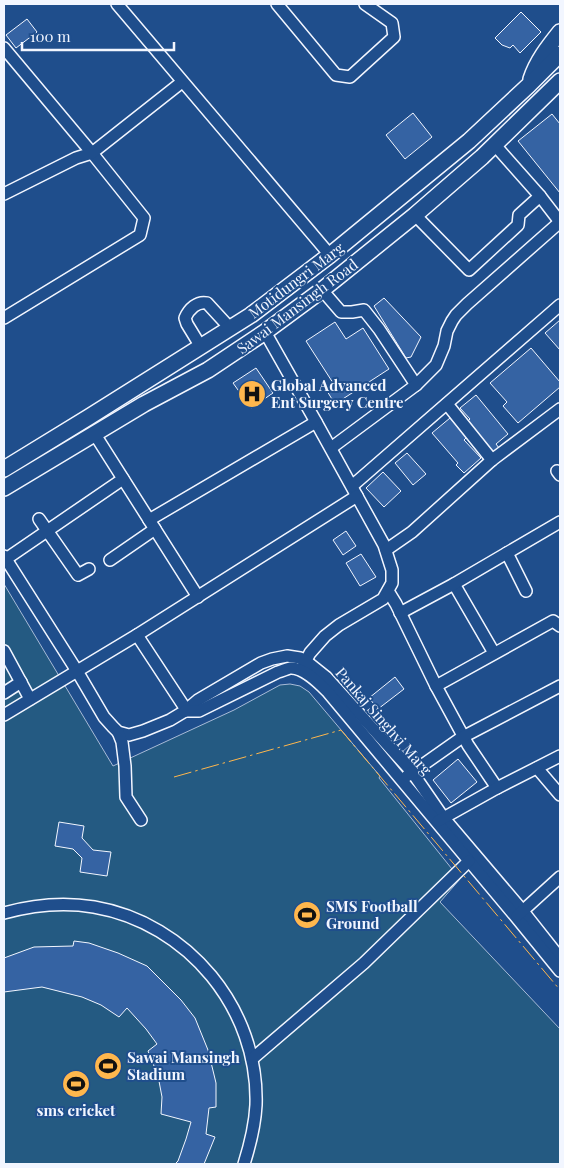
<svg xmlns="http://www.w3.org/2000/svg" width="564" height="1168" font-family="'Playfair Display',serif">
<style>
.green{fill:#245a82;stroke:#a8bbd7}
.building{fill:#3563a3;stroke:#f2f6ff}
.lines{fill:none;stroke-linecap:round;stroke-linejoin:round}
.minor-casing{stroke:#f2f6ff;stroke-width:14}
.major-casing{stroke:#f2f6ff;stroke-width:18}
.minor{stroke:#1f4e8c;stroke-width:11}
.major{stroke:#1f4e8c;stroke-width:15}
.power{stroke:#ffb74d;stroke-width:1;stroke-dasharray:18 4 2.5 4;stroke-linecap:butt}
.labels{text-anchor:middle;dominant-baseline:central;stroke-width:4;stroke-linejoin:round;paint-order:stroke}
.street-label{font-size:15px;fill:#f2f6ff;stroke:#1f4e8c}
.poi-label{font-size:15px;font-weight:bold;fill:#f2f6ff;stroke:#1f4e8c;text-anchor:start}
</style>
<rect width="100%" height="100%" fill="#1f4e8c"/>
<path class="green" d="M4,584L113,766L234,710L280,685L290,684L300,686L309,692L380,776L379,778L460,879L440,902L560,1029V1164H4Z"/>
<g class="building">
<path d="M521,12L541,32L520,53L513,45L510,48L502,45L495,38Z"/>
<path d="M27,19L37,32L16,48L6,35Z"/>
<path d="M413,113L432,137L405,159L386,135Z"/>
<path d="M552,114L560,124V193L518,141Z"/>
<path d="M384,298L421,337L411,357L406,358L374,306Z"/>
<path d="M560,320V350L545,333Z"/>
<path d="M335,322L346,339L363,328L389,369L335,404L327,391L335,386L306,341Z"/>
<path d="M531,348L560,382V387L518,423L503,406L507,402L490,383Z"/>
<path d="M256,368L273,393L251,408L233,383Z"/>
<path d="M476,395L508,434L496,444L499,448L493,453L467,422L470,419L460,408Z"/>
<path d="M450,418L467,437L464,440L481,458L464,473L456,465L458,463L432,433Z"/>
<path d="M407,453L426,474L413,485L395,463Z"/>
<path d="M383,472L401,491L384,507L366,488Z"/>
<path d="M346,531L356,546L343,555L333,540Z"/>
<path d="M361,554L376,577L360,586L346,563Z"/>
<path d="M395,677L404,689L378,709L369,698Z"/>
<path d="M458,759L477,782L451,803L433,780Z"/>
<path d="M59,822L84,826L82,838L93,850L111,852L107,876L80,872L82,858L73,849L55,846Z"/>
<path d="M74,941L89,943L118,953L147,966L181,1000L195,1018L208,1050L216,1083V1107L209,1108L206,1134L215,1137L204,1164H175L178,1161L186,1139L191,1122L161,1114L162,1097L158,1076L148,1051L157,1044L146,1029L127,1008L119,1017L101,1005L82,997L42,987L4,992V958L34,947L73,946Z"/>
</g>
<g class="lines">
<g class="minor-casing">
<g id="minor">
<path d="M117,4L330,255"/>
<path d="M277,4L336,75L350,77L394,37L392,23L365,4"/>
<path d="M4,48L92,153L144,218L140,235L4,318"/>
<path d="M494,144L540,196L560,222"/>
<path d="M4,194L76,158L92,153L182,82"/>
<path d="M415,215L469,270L518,225L519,215L540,196"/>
<path d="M322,290L341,312H352L364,310L379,329L416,385"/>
<path d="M265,332L316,422L384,545L392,570V583L383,599L339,625L325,636L310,653L303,666"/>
<path d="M201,347L187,324L185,318C189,309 197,301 207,303L230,328"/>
<path d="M447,404L492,460"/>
<path d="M94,433L198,597"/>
<path d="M331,448L416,385L436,365L444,346L447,331L452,321L456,315L467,304L560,222"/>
<path d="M557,471L560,475"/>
<path d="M352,486L560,305"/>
<path d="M39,519L78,575L89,569"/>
<path d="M149,520L316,422"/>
<path d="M386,550L412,532L492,460L560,409"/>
<path d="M507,553L526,591"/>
<path d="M4,556L77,671L104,717L113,727L118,732L129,735L143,731L170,720L185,711L198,700L261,663L272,659L287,656L300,658L306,661L326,677L412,772L443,817L522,910L560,958"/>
<path d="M6,559L123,479"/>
<path d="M110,560L155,529"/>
<path d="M454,584L494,653"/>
<path d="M388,591L396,604L436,686L468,745L497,788"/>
<path d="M400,613L454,584L560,522"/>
<path d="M137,635L185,708V711"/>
<path d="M4,651L30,699"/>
<path d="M436,686L553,621L560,626"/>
<path d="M4,693L21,682"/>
<path d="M185,711H199L278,672C282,671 286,669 290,668C303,667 318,682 327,691L516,917L560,971"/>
<path d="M4,715L137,635L357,496"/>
<path d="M118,732L122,742L125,766L126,797L141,820"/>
<path d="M537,768L560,795"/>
<path d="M407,776L461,738L560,686"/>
<path d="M438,821L497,788L560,756"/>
<path d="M4,913C33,905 64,902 94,907C188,923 259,1009 256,1105C255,1125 250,1145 244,1164"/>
<path d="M517,916L560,877"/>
<path d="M252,1059L364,963L469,861"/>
</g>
</g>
<g class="major-casing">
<g id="major">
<path d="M531,79C537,61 548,47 560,32"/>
<path d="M4,469L89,417L251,315L330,255L469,141L529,85L560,54"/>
<path d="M4,488L144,404L208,370L265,332L322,290L415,215L482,157L560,81"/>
</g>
</g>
<use href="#minor" class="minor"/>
<use href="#major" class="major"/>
<path class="power" d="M174,777L341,730L560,990"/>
</g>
<defs>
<g id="hospital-disc" transform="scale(1.4375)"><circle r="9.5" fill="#ffb74d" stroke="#1f4e8c"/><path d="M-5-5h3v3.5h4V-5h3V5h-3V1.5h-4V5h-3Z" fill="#111"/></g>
<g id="stadium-disc" transform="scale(1.4375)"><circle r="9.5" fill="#ffb74d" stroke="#1f4e8c"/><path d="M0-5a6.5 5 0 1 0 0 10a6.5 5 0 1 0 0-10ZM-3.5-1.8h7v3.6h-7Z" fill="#111"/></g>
</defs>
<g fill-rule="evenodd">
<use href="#hospital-disc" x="252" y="394"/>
<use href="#stadium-disc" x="307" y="915"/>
<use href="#stadium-disc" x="108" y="1066"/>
<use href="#stadium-disc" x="76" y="1084"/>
</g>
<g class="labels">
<g class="street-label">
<text transform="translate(296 280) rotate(-37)">Motidungri Marg</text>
<text transform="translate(297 306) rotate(-37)">Sawai Mansingh Road</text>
<text transform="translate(384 721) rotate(49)">Pankaj Singhvi Marg</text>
</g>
<g class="poi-label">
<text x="271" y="385">Global Advanced<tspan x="271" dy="17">Ent Surgery Centre</tspan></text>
<text x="326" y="906">SMS Football<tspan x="326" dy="17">Ground</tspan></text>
<text x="127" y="1057">Sawai Mansingh<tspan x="127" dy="17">Stadium</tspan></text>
<text x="76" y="1110" text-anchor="middle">sms cricket</text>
</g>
</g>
<rect width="564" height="1168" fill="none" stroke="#f2f6ff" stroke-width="10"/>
<path d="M22 42v8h152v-8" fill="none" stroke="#f2f6ff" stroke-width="2.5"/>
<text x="30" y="42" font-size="15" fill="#f2f6ff" stroke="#1f4e8c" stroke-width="4" paint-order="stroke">100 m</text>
</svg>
